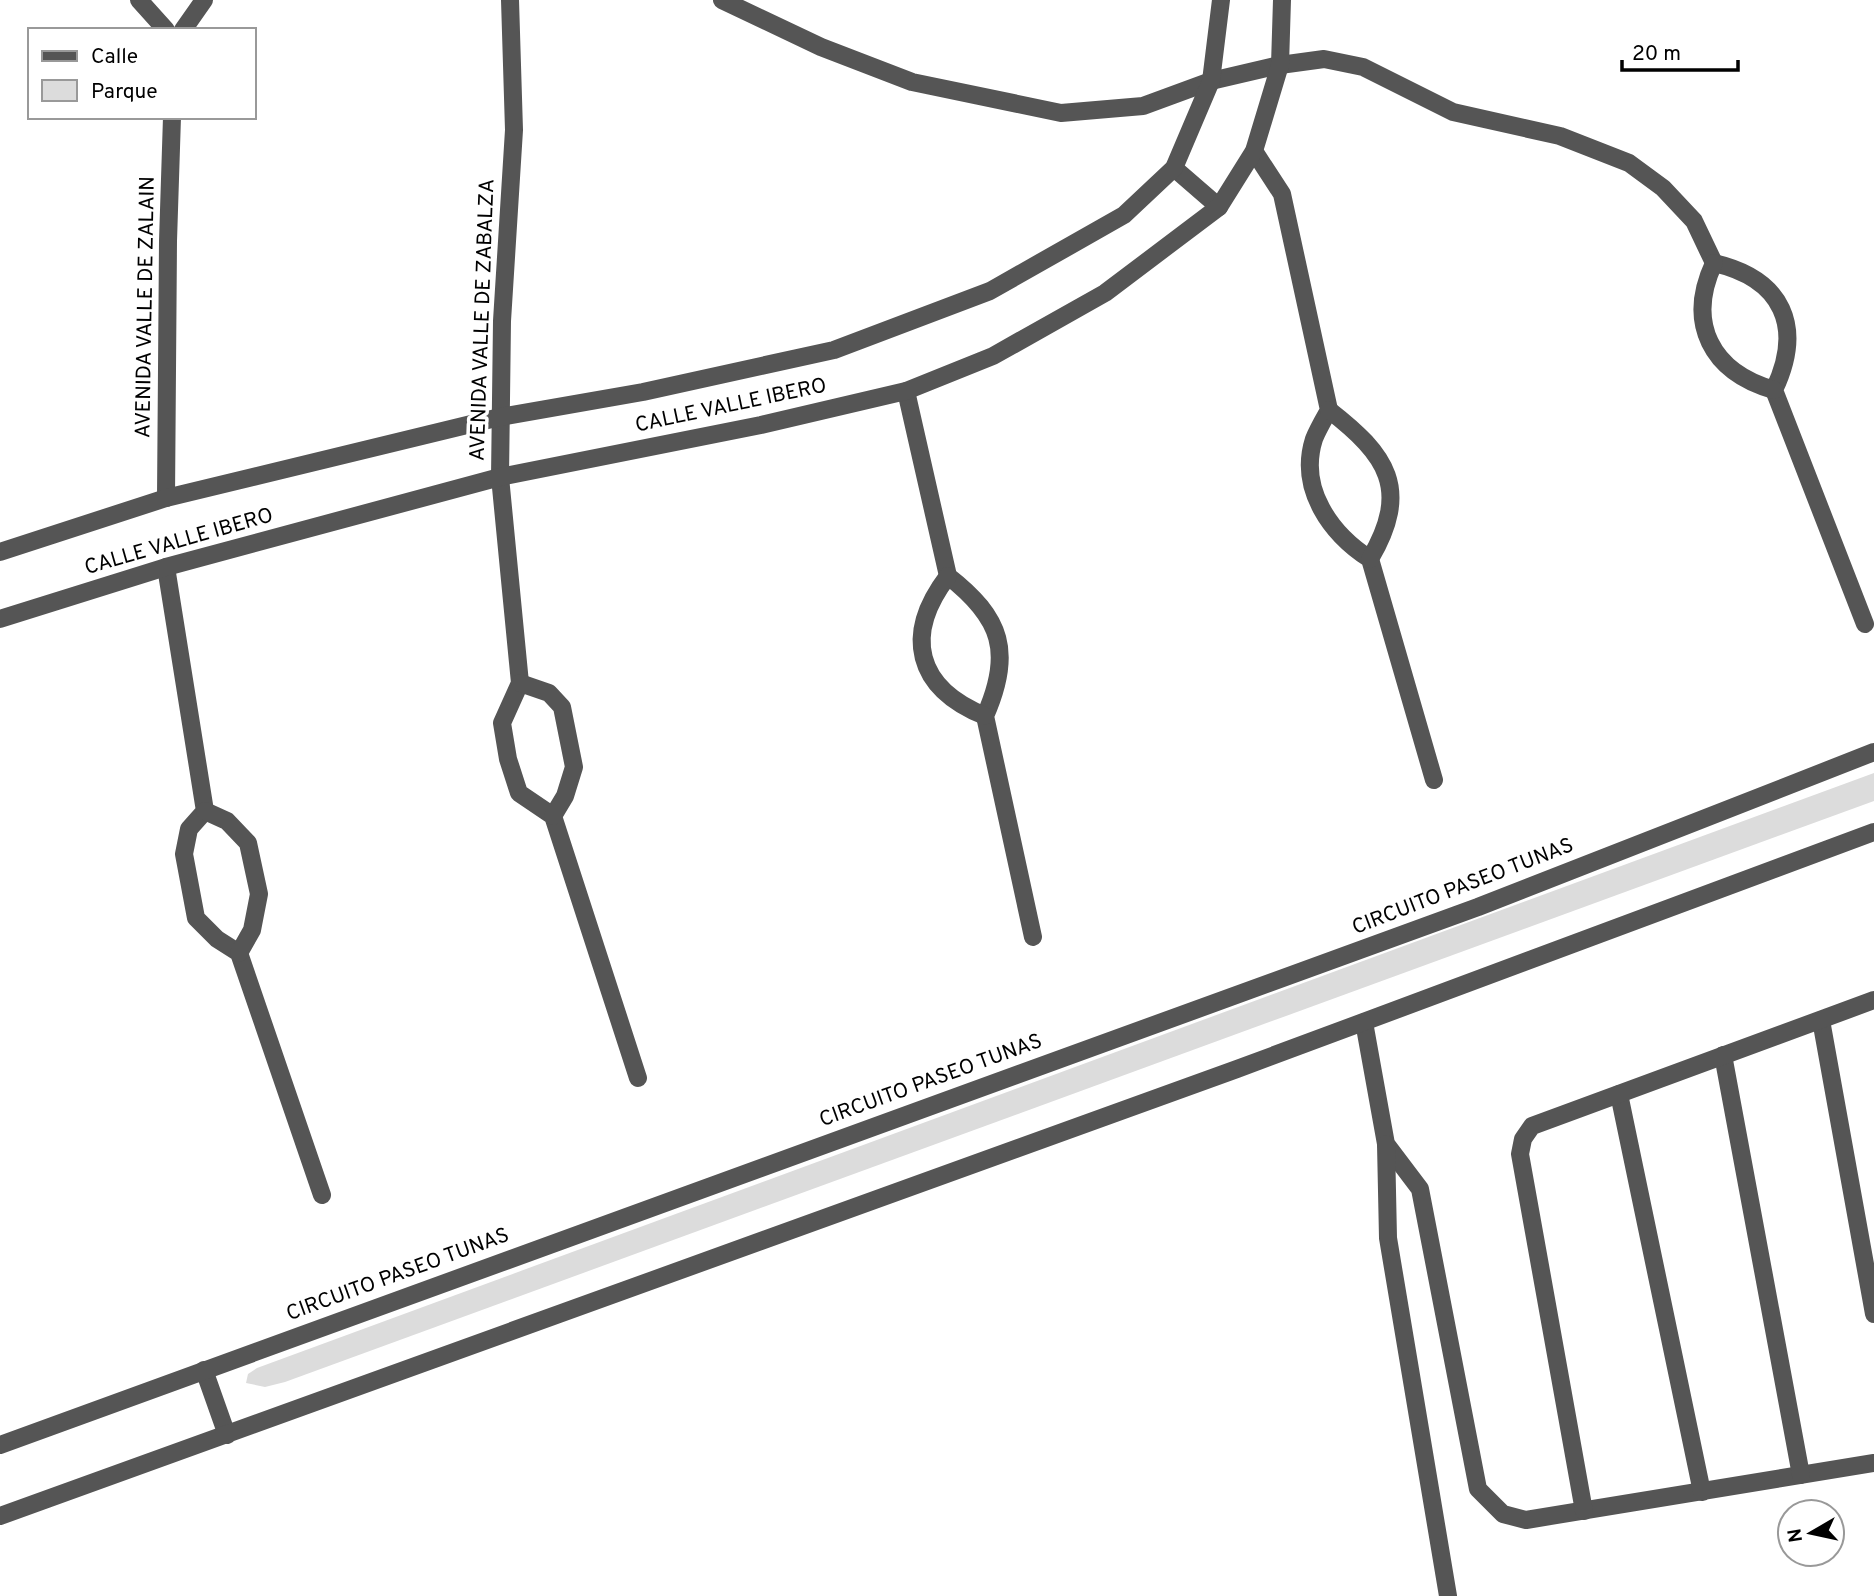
<svg xmlns="http://www.w3.org/2000/svg" width="1874" height="1596" font-family="Overpass,sans-serif">
<style>
.green{fill:#dcdcdc}
.lines{fill:none;stroke-linecap:round;stroke-linejoin:round}
.minor{stroke:#555;stroke-width:18}
.labels{text-anchor:middle;dominant-baseline:central;stroke-width:7;stroke-linejoin:round;paint-order:stroke}
.street-label{font-size:21px;fill:#000;stroke:#fff}
</style>
<rect width="100%" height="100%" fill="#fff"/>
<path class="green" d="M1874,773V801L285,1382L265,1387L246,1383L248,1374L257,1368Z"/>
<g class="lines">
<g class="minor">
<path d="M139,0L166,30"/>
<path d="M510,0L514,130L502,321L500,477L520,683L502,723L508,759L519,793L553,816L638,1078"/>
<path d="M722,0L821,47L912,82L1061,113L1143,106L1211,81L1280,65L1324,59L1363,67L1453,112L1560,136L1629,163L1663,188L1694,221L1714,263"/>
<path d="M183,30L204,0"/>
<path d="M1254,151L1282,194L1329,410C1324,419 1318,429 1314,439C1298,489 1331,534 1370,559L1434,780"/>
<path d="M1174,168L1219,207"/>
<path d="M1714,263C1783,279 1804,327 1774,390L1865,624"/>
<path d="M1714,263C1686,323 1711,372 1774,390"/>
<path d="M906,391L948,576C1002,618 1013,653 985,716L1033,937"/>
<path d="M1329,410C1387,455 1411,489 1370,559"/>
<path d="M166,498L168,241L172,117"/>
<path d="M0,552L166,498L500,417L643,392L834,350L990,291L1124,215L1174,168L1211,81L1221,0"/>
<path d="M166,567L205,811L189,829L184,854L196,918L217,939L239,953L322,1195"/>
<path d="M948,576C903,635 916,688 985,716"/>
<path d="M0,619L166,567L500,477L761,425L906,391L993,356L1105,293L1219,207L1254,151L1280,65L1282,0"/>
<path d="M520,683L549,693L562,707L574,767L565,796L553,816"/>
<path d="M205,811L227,821L248,843L259,894L252,930L239,953"/>
<path d="M1821,1020L1874,1314"/>
<path d="M1364,1022L1386,1144L1420,1189L1478,1489L1503,1514L1526,1520L1874,1463"/>
<path d="M1723,1055L1801,1475"/>
<path d="M1619,1094L1702,1492"/>
<path d="M1386,1144L1388,1238L1448,1596"/>
<path d="M204,1370L227,1435"/>
<path d="M0,1445L1478,907L1874,752"/>
<path d="M1584,1511L1520,1154L1523,1139L1532,1126L1874,1000"/>
<path d="M0,1516L1237,1069L1874,832"/>
</g>
</g>
<g class="labels">
<g class="street-label">
<text transform="translate(146 307) rotate(-89)">AVENIDA VALLE DE ZALAIN</text>
<text transform="translate(483 320) rotate(-88)">AVENIDA VALLE DE ZABALZA</text>
<text transform="translate(731 406) rotate(-12)">CALLE VALLE IBERO</text>
<text transform="translate(179 542) rotate(-16)">CALLE VALLE IBERO</text>
<text transform="translate(1463 887) rotate(-21)">CIRCUITO PASEO TUNAS</text>
<text transform="translate(931 1081) rotate(-20)">CIRCUITO PASEO TUNAS</text>
<text transform="translate(398 1275) rotate(-20)">CIRCUITO PASEO TUNAS</text>
</g>
</g>
<rect x="28" y="28" width="228" height="91" fill="#ffffff" stroke="#999999" stroke-width="2"/>
<rect x="42" y="51" width="35" height="10" fill="#555555" stroke="#999999" stroke-width="2"/>
<text x="91" y="63" font-size="21" fill="#000000">Calle</text>
<rect x="42" y="80" width="35" height="21" fill="#dcdcdc" stroke="#999999" stroke-width="2"/>
<text x="91" y="98" font-size="21" fill="#000000">Parque</text>
<g transform="translate(1811 1533) rotate(261)"><circle r="33" fill="#ffffff" stroke="#999999" stroke-width="2"/>
<path d="M0-5L12 26L0 18L-12 26Z" fill="#000000"/>
<text y="-10" font-size="19" font-weight="bold" text-anchor="middle" fill="#000000">N</text>
</g>
<path d="M1622 60v10h116v-10" fill="none" stroke="#000000" stroke-width="3.5"/>
<text x="1632" y="60" font-size="21" fill="#000000" stroke="#ffffff" stroke-width="5" paint-order="stroke">20 m</text>
</svg>
